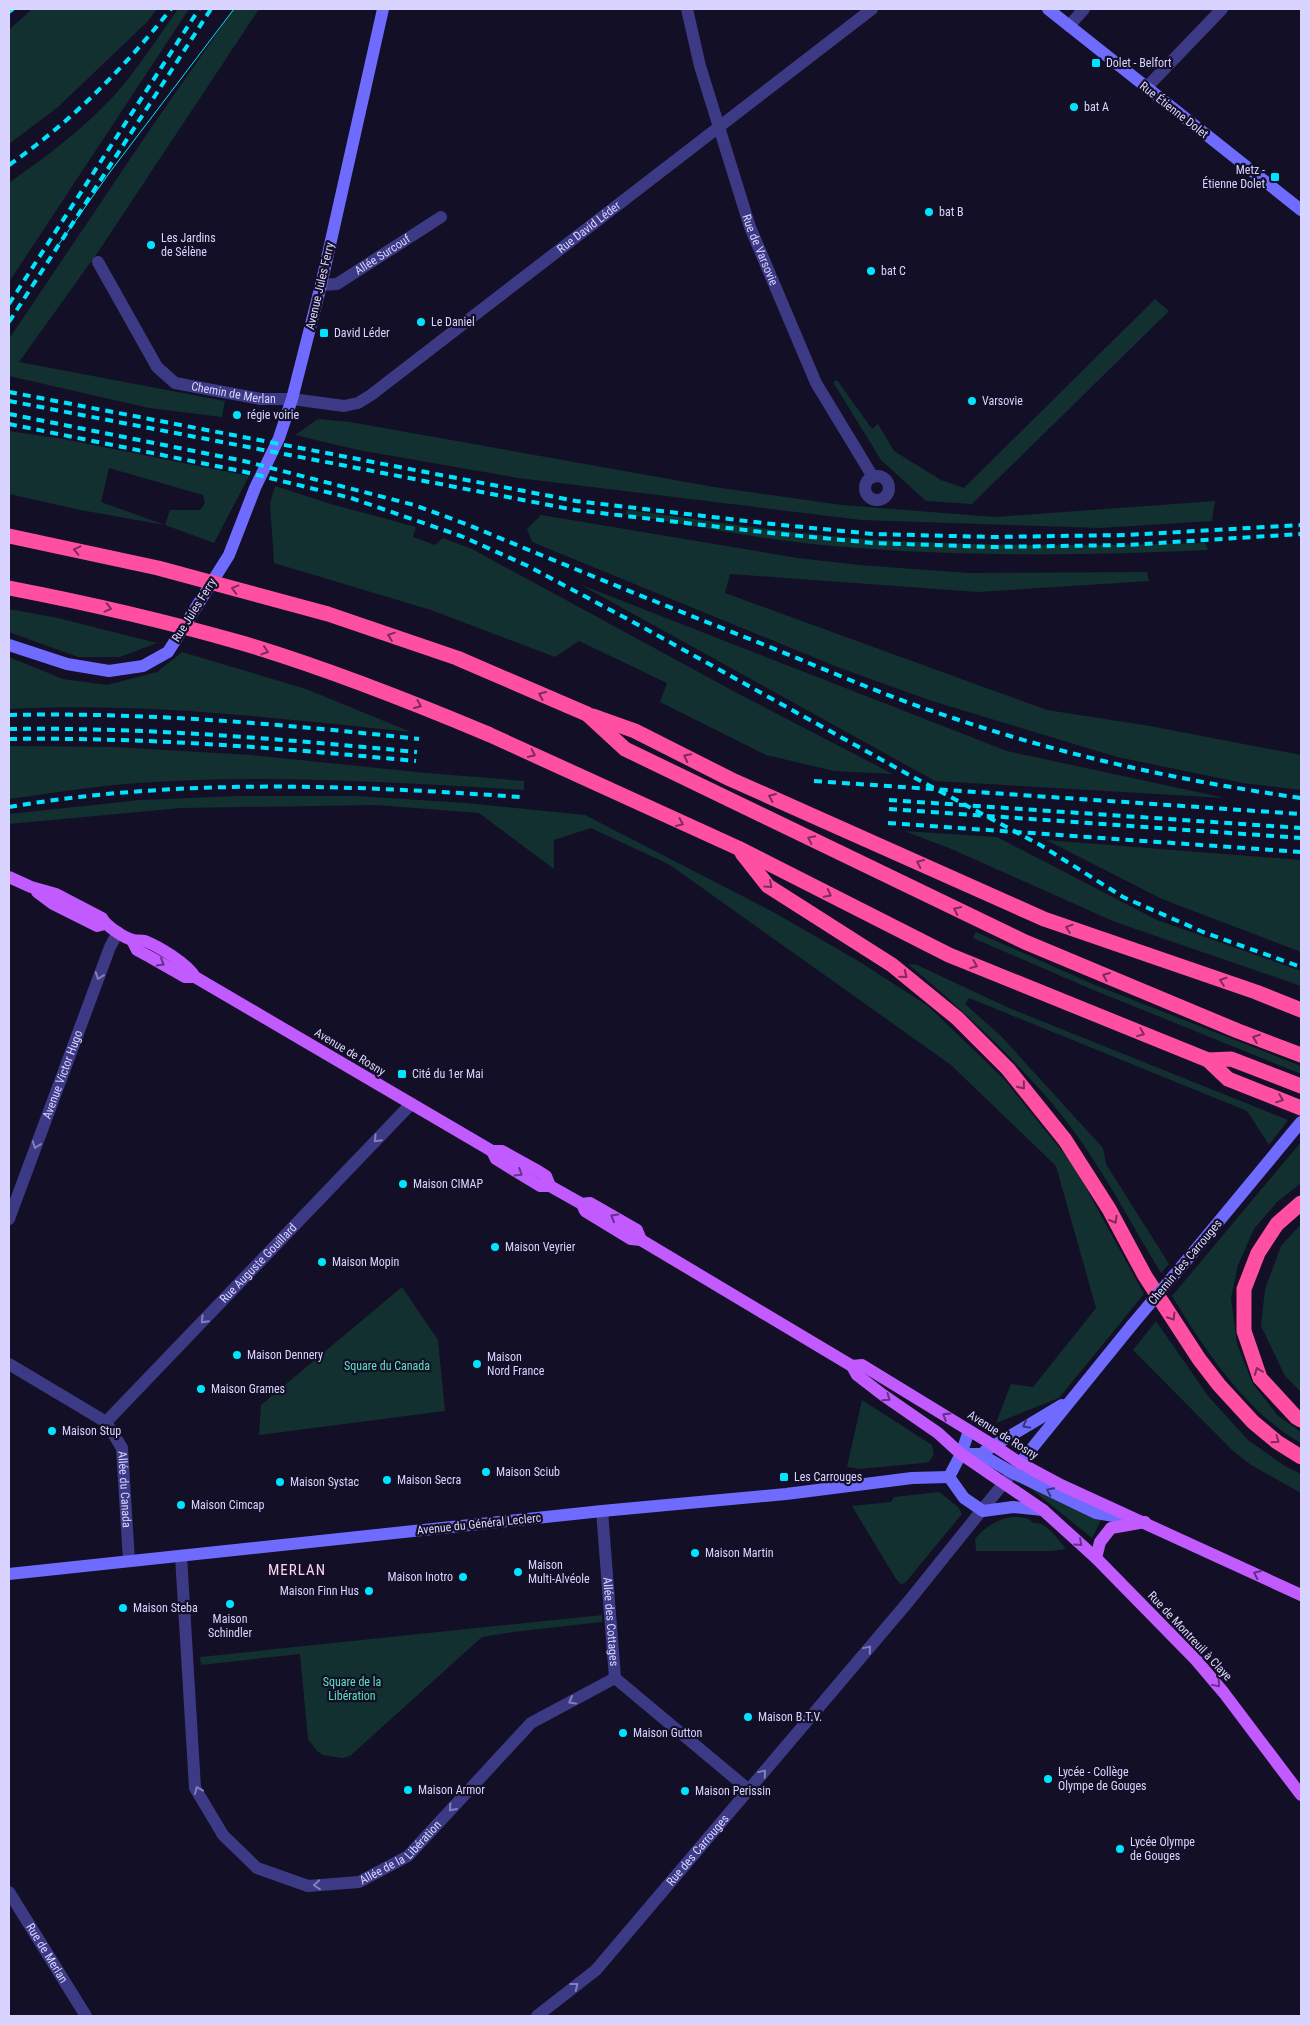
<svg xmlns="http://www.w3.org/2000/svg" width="1310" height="2025" font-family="'Roboto Condensed',sans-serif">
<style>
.green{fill:#12302f;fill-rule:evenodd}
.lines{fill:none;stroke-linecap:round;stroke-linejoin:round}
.street{stroke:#3d3a85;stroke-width:12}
.secondary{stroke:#6f6bff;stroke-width:12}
.primary{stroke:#c25bff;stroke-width:12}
.highway{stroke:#ff4fa3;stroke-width:15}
.tram{stroke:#00e5ff;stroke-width:1}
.rail{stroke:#00e5ff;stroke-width:4;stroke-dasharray:8 6;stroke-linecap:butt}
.secondary-bridge{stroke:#6f6bff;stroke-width:12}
.highway-bridge{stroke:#ff4fa3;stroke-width:15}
.oneway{stroke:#7d2c5e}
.oneway2{stroke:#623188}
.oneway3{stroke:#837fbc}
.oneway4{stroke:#38347d}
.poi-dot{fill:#00e5ff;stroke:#130f26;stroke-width:2}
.labels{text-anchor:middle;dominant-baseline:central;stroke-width:4.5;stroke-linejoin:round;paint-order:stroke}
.poi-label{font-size:12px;fill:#d9d4ff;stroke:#130f26;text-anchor:start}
.street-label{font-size:12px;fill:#d9d4ff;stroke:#130f26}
.park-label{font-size:12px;fill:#5fe0c0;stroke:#130f26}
.quarter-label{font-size:15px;letter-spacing:1px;fill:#ffd6f0;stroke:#130f26}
</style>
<rect width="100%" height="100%" fill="#130f26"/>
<g class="green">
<path d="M32,9H157L147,22L58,107L9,144V30Z"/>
<path d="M178,9H189L9,282V183C45,157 81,131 112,98C136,71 157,39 178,9Z"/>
<path d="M234,9H259L98,252L19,362L225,401L222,417L149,408L9,376V339L153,125Z"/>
<path d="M1155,299L1169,311L972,504L926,501L881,460L833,382L837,380L872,429L878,424L894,451L941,480L964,488Z"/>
<path d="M318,419L350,422L714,487L842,505L995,517L1215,501L1212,521L1100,528L861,520L518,478L358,450L295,435Z"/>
<path d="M9,431L63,439L249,476L214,543L165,525L80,510L9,494ZM109,468L203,495L205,503L200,510H170L165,525L101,502Z"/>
<path d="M275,486L331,504L416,527L413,537L435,545L443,538L472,549L737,693L893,774L834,771L766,755L660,702L667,683L579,641L555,657L431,610L274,563L270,503Z"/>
<path d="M627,510C698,519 770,531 841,537C962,547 1084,546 1205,543L1208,550C1083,556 959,557 834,546C764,540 694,526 625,514Z"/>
<path d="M541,515L798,558L859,565L968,573L1147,572L1149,581L978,592L730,574L725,593L1047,710L1150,726L1301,755V790L1243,783L1117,757L932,701L840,668L532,542L527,529Z"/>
<path d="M579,584L1007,751L1225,798L935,781Z"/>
<path d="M9,609L58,618L157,643L120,657H78L9,632Z"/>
<path d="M182,652L306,689L411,732C276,718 144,702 9,709V657L63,679L107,685L157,672Z"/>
<path d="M9,746L114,747L252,755L416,772L524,781V790C392,782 258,773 126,784C87,787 48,794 9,799Z"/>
<path d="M238,796H357L466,803L585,815L775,913L860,962L928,1006L1004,1079L1074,1166L1144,1294L1059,1398L996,1423L1011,1384L1033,1387L1096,1308L1056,1166L951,1065L670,865L591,828L554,840V869L479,813L376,805L181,808L9,824V814L140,800Z"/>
<path d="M904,831L997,837L1157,920L1301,971V986L1115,922L949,848Z"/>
<path d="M1046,840L1301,860V952L1162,899Z"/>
<path d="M976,932L1095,985L1301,1066V1074L1091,989L973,938Z"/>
<path d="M908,964L917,965L1009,1008L1288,1120L1269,1145L1247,1111L969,998L965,1004L1002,1037L1103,1148L1106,1164L1169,1264L1161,1273C1126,1215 1094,1152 1050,1101C1007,1051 958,1006 908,964Z"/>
<path d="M1301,1142V1183L1277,1202L1254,1229L1238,1265L1231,1298L1237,1344L1253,1384L1278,1416L1301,1432V1443C1247,1414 1203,1347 1172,1296Z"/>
<path d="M1301,1224V1392L1285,1376L1261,1326L1265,1289L1281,1246Z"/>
<path d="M402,1287L438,1340L445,1411L259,1435L261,1405Z"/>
<path d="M1156,1321L1208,1396L1248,1440L1285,1466L1301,1474V1493L1251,1465L1232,1450L1133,1350Z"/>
<path d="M862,1400L932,1445L934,1454L929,1462L923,1463L860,1469L847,1467Z"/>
<path d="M1019,1479L1102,1518L1092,1538Z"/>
<path d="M939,1492L958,1507L962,1514L905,1583L901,1584L896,1579L852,1506L891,1502L894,1497Z"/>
<path d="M1011,1517C1019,1517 1028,1516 1033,1523C1045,1520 1059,1540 1066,1549L1052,1551H976L975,1539C985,1527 996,1520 1011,1517Z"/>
<path d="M602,1615V1622L513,1632L482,1637L350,1756L342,1758L323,1755L317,1751L308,1739L300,1654L201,1665L200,1657Z"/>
</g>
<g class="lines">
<g class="street">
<path id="s1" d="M687,9L700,66L750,227L816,383L873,477"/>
<path d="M1069,26L1084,9"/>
<path d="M1146,88L1222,9"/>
<path id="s2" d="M98,262L157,367L175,383L261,399H292L344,406L358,403L371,395L872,9"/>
<path id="s3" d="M321,285L337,284L441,217"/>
<circle cx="877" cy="488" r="12"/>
<path id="s4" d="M9,1219L110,947L118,932"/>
<path id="s5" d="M9,1364L106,1422L122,1448L129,1561"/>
<path id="s6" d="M106,1422L411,1104"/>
<path id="s7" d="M602,1511L615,1678L749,1790"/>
<path id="s8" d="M181,1556L195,1788L223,1835L257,1868L308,1886L359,1882L408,1856L531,1723L615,1678"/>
<path id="s9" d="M9,1892L86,2016"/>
<path id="s10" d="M537,2016L596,1970L908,1602L1019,1464"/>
</g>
<g class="secondary">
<path d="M1048,9L1301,210"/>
<path d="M9,645L67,664L109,671L143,666L168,652L229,555L255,488L279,438L292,399L321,285L383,9"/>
<path d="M1191,1255L1301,1122"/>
<path d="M985,1451L1062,1405"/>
<path d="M961,1454L969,1431"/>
<path d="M1020,1463L1132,1325"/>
<path d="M949,1477L961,1454H980L1013,1473L1096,1513L1132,1519"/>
<path d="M949,1477L964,1498L983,1511L1013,1507L1043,1510"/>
<path d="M9,1574L602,1511L786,1494L912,1478L949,1477"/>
</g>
<g class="primary">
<path d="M9,877L31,887L56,894L102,918C106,926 124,938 133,940C137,941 141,940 145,941C158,946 188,964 195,977L492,1151H502L538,1171L546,1176L550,1186L582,1204L585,1211L631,1239L641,1240L852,1366L857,1375L883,1395L938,1433L961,1454L1043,1510L1096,1558L1196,1660L1224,1693L1301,1795"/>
<path d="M37,892L53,904L97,926L105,924"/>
<path d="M132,940L137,950L150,957L185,977H195"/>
<path d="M492,1151L496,1159L540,1186H550"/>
<path d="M582,1204L590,1203L637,1230L641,1240"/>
<path d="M852,1366L862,1365L993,1445L1020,1463L1061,1485L1301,1595"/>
<path d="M1096,1558L1100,1542L1111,1528L1145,1522"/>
</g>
<g class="highway">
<path d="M587,714L625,749L1025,942L1238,1031L1301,1055"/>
<path d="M593,716L635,731L730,779L1044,919L1256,992L1301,1010"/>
<path d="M488,734L738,848L949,955L1208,1060L1228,1079L1301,1108"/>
<path d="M742,853L768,886L892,965L957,1018L1008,1069L1065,1140L1109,1209L1145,1276L1199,1359L1219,1385L1253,1422L1277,1442L1301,1457"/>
<path d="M1208,1060L1231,1059L1301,1086"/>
<path d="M1301,1203L1277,1224L1258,1253L1244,1289V1331L1260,1378L1296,1417L1301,1420"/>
</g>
<path class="tram" d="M59,244L110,172L234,9"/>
<g class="rail">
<path d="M9,12L13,9"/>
<path d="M9,165C72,121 123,69 171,9"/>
<path d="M9,304L199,9"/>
<path d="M9,322L211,9"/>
<path d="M9,392L576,501L772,524L873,534L993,537L1127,535L1301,525"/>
<path d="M9,401L575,510L771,533L873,543L993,547L1127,545L1301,534"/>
<path d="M9,414L244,461L414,505L466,524C567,566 668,607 770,647C831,672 893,699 956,719C1070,757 1182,781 1301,798"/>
<path d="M9,424L241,471L351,498L461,536L528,566L646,629L902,771L1042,846L1123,897L1203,932L1301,967"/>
<path d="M9,715C146,712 282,724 419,739"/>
<path d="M9,729C145,727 281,739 417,752"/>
<path d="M9,739C145,737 280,748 416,761"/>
<path d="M814,781L1301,814"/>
<path d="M889,800L1301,828"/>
<path d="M9,807C178,778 350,785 520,797"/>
<path d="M889,809L1301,838"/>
<path d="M888,823L1301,852"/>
</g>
<path class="secondary-bridge" d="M1132,1325L1191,1255"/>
<g class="highway-bridge">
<path d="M9,536L158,568L328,614L457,658L587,714"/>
<path d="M9,588C87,603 165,621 242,643C326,668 407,700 488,734"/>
</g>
</g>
<defs><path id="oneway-chevron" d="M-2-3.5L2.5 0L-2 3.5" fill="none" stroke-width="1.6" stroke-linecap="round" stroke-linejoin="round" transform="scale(1.25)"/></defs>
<g class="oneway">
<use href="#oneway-chevron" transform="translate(77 550) rotate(-167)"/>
<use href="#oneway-chevron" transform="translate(235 589) rotate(-165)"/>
<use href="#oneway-chevron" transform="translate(108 608) rotate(14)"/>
<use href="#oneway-chevron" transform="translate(391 636) rotate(-161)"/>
<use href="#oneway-chevron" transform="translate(265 651) rotate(18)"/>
<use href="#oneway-chevron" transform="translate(542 695) rotate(-157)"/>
<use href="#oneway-chevron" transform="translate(418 705) rotate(23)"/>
<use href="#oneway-chevron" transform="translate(532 754) rotate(25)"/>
<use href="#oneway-chevron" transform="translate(687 757) rotate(-153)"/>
<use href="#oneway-chevron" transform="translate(772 797) rotate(-156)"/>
<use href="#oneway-chevron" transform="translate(680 823) rotate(24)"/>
<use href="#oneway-chevron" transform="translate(811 839) rotate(-154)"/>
<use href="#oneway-chevron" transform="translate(920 863) rotate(-155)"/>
<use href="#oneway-chevron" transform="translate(769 885) rotate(42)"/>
<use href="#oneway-chevron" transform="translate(828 894) rotate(27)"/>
<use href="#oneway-chevron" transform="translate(957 910) rotate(-155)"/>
<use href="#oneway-chevron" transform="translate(1069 928) rotate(-161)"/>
<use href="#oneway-chevron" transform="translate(974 965) rotate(22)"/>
<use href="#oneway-chevron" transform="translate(904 975) rotate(39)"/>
<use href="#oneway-chevron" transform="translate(1106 976) rotate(-157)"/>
<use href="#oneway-chevron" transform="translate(1223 981) rotate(-161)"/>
<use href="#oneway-chevron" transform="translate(1141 1033) rotate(22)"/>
<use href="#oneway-chevron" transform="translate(1256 1038) rotate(-159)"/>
<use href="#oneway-chevron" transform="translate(1022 1086) rotate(51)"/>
<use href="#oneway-chevron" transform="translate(1280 1099) rotate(21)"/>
<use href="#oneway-chevron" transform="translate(1114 1220) rotate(61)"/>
<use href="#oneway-chevron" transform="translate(1172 1317) rotate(58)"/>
<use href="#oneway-chevron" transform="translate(1258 1371) rotate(-111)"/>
<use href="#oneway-chevron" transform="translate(1276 1440) rotate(35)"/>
</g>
<g class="oneway2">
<use href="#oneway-chevron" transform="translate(161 963) rotate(30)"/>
<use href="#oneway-chevron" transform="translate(519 1173) rotate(32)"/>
<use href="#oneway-chevron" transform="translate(614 1217) rotate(-150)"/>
<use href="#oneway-chevron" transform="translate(887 1398) rotate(35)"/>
<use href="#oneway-chevron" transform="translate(946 1416) rotate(-148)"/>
<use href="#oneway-chevron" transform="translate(1079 1543) rotate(42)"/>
<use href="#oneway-chevron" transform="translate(1257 1574) rotate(-155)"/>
<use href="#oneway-chevron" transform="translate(1217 1684) rotate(50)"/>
</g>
<g class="oneway3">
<use href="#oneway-chevron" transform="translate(99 976) rotate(110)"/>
<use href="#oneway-chevron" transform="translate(377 1139) rotate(134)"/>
<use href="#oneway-chevron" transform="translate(36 1145) rotate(110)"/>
<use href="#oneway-chevron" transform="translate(204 1320) rotate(134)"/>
<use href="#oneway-chevron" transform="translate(868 1649) rotate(-50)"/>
<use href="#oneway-chevron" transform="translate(572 1701) rotate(151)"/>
<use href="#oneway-chevron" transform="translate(763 1773) rotate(-50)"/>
<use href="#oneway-chevron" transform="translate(198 1790) rotate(-112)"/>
<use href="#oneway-chevron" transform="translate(452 1808) rotate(132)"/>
<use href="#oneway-chevron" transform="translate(317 1885) rotate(175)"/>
<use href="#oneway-chevron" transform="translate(575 1986) rotate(-38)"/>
</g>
<g class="oneway4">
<use href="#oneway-chevron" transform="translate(1026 1425) rotate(151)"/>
<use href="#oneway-chevron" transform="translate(1050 1491) rotate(-154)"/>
</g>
<g class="poi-dot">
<rect x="1091" y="58" width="10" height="10" rx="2.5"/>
<circle cx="1074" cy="107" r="5"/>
<rect x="1270" y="172" width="10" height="10" rx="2.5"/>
<circle cx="929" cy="212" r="5"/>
<circle cx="151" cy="245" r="5"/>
<circle cx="871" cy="271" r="5"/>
<circle cx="421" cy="322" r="5"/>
<rect x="319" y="328" width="10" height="10" rx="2.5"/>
<circle cx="972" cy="401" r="5"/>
<circle cx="237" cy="415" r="5"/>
<rect x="397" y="1069" width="10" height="10" rx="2.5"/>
<circle cx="403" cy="1184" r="5"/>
<circle cx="495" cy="1247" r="5"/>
<circle cx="322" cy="1262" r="5"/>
<circle cx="237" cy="1355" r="5"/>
<circle cx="477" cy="1364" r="5"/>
<circle cx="201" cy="1389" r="5"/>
<circle cx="52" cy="1431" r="5"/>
<circle cx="486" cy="1472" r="5"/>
<rect x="779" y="1472" width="10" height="10" rx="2.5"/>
<circle cx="387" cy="1480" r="5"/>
<circle cx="280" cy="1482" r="5"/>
<circle cx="181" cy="1505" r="5"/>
<circle cx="695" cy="1553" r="5"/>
<circle cx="518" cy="1572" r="5"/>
<circle cx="463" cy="1577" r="5"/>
<circle cx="369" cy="1591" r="5"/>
<circle cx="230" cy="1604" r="5"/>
<circle cx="123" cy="1608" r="5"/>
<circle cx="748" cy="1717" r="5"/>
<circle cx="623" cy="1733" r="5"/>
<circle cx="1048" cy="1779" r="5"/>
<circle cx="408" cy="1790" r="5"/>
<circle cx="685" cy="1791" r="5"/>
<circle cx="1120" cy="1849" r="5"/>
</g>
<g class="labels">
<g class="poi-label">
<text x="1106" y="63">Dolet - Belfort</text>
<text x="1084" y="107">bat A</text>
<text x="1265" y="170" text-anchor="end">Metz -<tspan x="1265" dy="14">Étienne Dolet</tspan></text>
<text x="939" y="212">bat B</text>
<text x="161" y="238">Les Jardins<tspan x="161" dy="14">de Sélène</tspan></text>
<text x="881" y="271">bat C</text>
<text x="431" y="322">Le Daniel</text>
<text x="334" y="333">David Léder</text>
<text x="982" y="401">Varsovie</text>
<text x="247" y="415">régie voirie</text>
<text x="412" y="1074">Cité du 1er Mai</text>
<text x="413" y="1184">Maison CIMAP</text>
<text x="505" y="1247">Maison Veyrier</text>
<text x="332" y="1262">Maison Mopin</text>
<text x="247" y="1355">Maison Dennery</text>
<text x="487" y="1357">Maison<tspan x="487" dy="14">Nord France</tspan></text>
<text x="211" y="1389">Maison Grames</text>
<text x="62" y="1431">Maison Stup</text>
<text x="496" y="1472">Maison Sciub</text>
<text x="794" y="1477">Les Carrouges</text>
<text x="397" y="1480">Maison Secra</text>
<text x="290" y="1482">Maison Systac</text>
<text x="191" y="1505">Maison Cimcap</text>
<text x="705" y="1553">Maison Martin</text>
<text x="528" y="1565">Maison<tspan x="528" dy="14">Multi-Alvéole</tspan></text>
<text x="453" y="1577" text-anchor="end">Maison Inotro</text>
<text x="359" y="1591" text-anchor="end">Maison Finn Hus</text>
<text x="133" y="1608">Maison Steba</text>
<text x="230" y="1619" text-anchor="middle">Maison<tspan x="230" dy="14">Schindler</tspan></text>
<text x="758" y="1717">Maison B.T.V.</text>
<text x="633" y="1733">Maison Gutton</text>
<text x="1058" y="1772">Lycée - Collège<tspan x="1058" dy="14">Olympe de Gouges</tspan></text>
<text x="418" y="1790">Maison Armor</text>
<text x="695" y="1791">Maison Perissin</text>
<text x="1130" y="1842">Lycée Olympe<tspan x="1130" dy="14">de Gouges</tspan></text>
</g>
<g class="street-label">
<text transform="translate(1174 110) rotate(38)">Rue Étienne Dolet</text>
<text stroke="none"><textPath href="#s2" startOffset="620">Rue David Léder</textPath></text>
<text stroke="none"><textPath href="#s1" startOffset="252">Rue de Varsovie</textPath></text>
<text stroke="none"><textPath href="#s3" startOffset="70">Allée Surcouf</textPath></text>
<text transform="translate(320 286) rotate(-77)">Avenue Jules Ferry</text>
<text stroke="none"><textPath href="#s2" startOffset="204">Chemin de Merlan</textPath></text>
<text transform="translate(194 610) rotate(-58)">Rue Jules Ferry</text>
<text transform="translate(350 1052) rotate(31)">Avenue de Rosny</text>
<text stroke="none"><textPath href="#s4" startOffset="154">Avenue Victor Hugo</textPath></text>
<text transform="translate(1185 1262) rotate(-50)">Chemin des Carrouges</text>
<text stroke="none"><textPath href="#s6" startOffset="220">Rue Auguste Gouillard</textPath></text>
<text transform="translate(1003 1435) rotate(32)">Avenue de Rosny</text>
<text stroke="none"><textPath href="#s5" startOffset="185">Allée du Canada</textPath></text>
<text transform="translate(479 1524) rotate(-6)">Avenue du Général Leclerc</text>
<text stroke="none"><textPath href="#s7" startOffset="111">Allée des Cottages</textPath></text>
<text transform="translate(1190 1636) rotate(47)">Rue de Montreuil à Claye</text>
<text stroke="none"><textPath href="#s8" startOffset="491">Allée de la Libération</textPath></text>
<text stroke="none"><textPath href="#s10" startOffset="232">Rue des Carrouges</textPath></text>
<text stroke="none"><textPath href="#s9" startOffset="72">Rue de Merlan</textPath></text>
</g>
<g class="park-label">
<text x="387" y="1366">Square du Canada</text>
<text x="352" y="1682">Square de la<tspan x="352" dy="14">Libération</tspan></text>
</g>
<g class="quarter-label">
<text x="297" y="1570">MERLAN</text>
</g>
</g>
<rect width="1310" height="2025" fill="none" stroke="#d9d4ff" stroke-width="20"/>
</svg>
